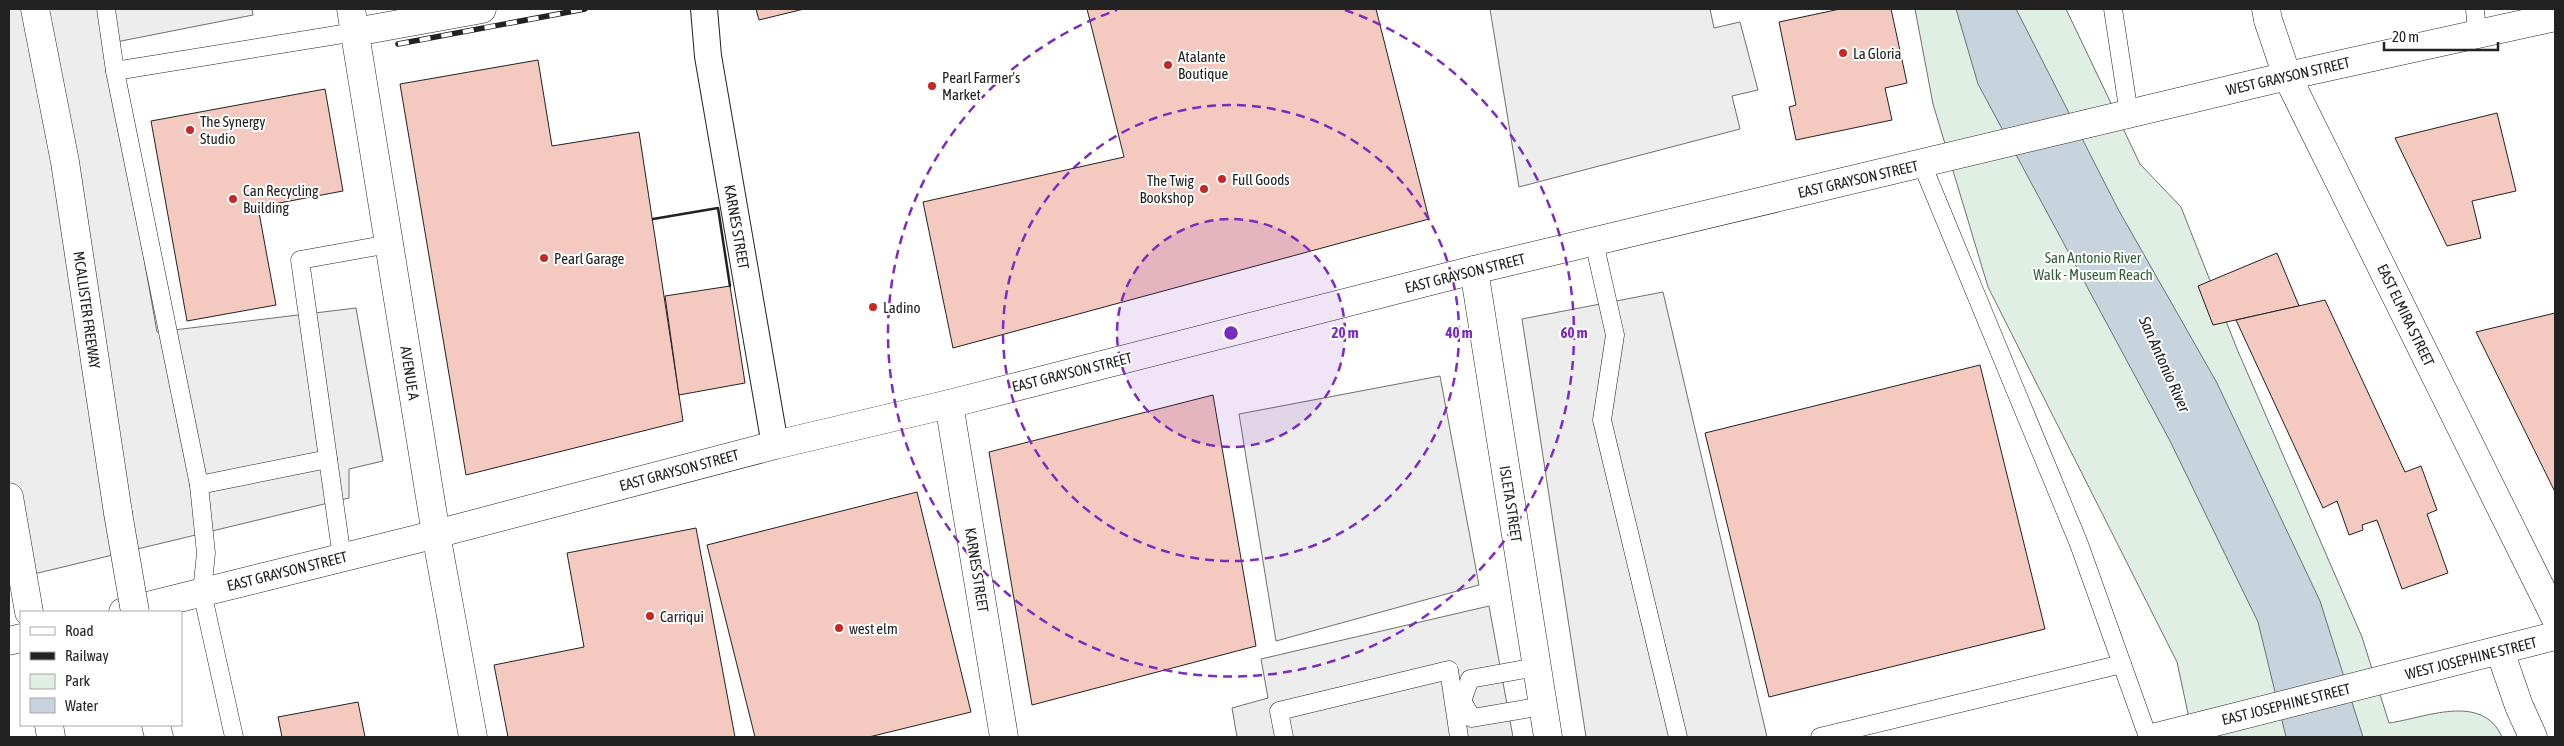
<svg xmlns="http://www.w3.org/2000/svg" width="2564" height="746" font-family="'Asap Condensed',sans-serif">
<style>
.green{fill:#e0efe3;stroke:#6f6f6f}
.parking{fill:#ededed;stroke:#6f6f6f}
.water{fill:#c7d3dd;stroke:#6f6f6f}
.building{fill:#f3c9c0;stroke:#222}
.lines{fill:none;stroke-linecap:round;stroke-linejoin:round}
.service-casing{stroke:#222;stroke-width:19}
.pedestrian-casing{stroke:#222;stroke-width:28}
.minor-casing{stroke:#222;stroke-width:29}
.tertiary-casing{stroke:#222;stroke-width:29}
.motorway-casing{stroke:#222;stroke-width:29}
.service{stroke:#fff;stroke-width:18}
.pedestrian{stroke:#fff;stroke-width:26}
.minor{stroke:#fff;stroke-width:28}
.tertiary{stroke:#fff;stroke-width:28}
.motorway{stroke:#fff;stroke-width:28}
.rail-casing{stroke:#222;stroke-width:5.5}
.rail{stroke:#fff;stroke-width:4;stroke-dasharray:11;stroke-linecap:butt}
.motorway-bridge-casing{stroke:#222;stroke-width:29;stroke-linecap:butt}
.motorway-bridge{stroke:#fff;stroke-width:28}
.wall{stroke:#222;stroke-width:2.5}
.ring{fill:none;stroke:#7b2cbf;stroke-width:2.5;stroke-dasharray:9 6}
.poi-dot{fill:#c62828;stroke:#fff;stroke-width:2}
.labels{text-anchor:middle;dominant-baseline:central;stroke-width:4;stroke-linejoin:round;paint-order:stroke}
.poi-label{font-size:15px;fill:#222;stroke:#fff;text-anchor:start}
.street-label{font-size:15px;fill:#222;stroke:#fff}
.park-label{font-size:15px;fill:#2f5e38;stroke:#fff}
.water-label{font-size:16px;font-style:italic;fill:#222;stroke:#fff}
.centre{fill:#7b2cbf;stroke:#fff;stroke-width:2.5}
.ring-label{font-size:15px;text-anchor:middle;font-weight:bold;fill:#7b2cbf;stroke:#fff;stroke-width:4;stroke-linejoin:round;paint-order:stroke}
</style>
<rect width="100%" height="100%" fill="#fff"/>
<path class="green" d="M1915,9H2066L2140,164L2181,207L2237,349L2362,637L2389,723C2425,718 2482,692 2502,737H2193L2177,662L1988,287L1933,104Z"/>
<g class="parking">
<path d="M9,9H252L253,15L106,44L157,332L356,308L383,461L349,469V498L9,580Z"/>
<path d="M1490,9H1710L1714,28L1740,22L1758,90L1732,96L1740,129L1519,187Z"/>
<path d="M1663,292L1767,737H1586L1522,319Z"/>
<path d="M1440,376L1479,585L1276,641L1239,414Z"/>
<path d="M1489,606L1513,737H1237L1232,708L1268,698L1261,659Z"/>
</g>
<path class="water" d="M1956,9H2016L2118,209L2217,383L2320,601L2363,737H2286L2258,622L2170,441L1978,84Z"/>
<g class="building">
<path d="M756,9H804L759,20Z"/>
<path d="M1087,9H1376L1429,219L953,348L923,202L1124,157Z"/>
<path d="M1840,9H1891L1907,83L1885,88L1892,120L1796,140L1789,107L1796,105L1779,22Z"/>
<path d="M538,60L552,146L639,132L683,421L466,475L400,84Z"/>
<path d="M325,89L343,191L258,207L276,305L187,321L151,121Z"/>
<path d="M2497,113L2516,191L2472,201L2481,238L2447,246L2395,138Z"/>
<path d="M2277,253L2299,306L2213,325L2198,286Z"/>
<path d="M730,286L745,383L679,395L665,296Z"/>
<path d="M2325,300L2405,472L2421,466L2437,510L2427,514L2448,573L2402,589L2377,520L2362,525L2363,530L2349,535L2337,501L2323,508L2236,320Z"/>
<path d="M2555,313V492L2476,332Z"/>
<path d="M1980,365L2045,629L1769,697L1705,433Z"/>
<path d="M1213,395L1256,646L1032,705L989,452Z"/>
<path d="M917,492L971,712L869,737H755L707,545Z"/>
<path d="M696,528L735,737H508L494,665L584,647L567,553Z"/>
<path d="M358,702L365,737H282L278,717Z"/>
</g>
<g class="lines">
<g class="service-casing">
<g id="service">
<path d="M106,9L115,71L199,485"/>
<path d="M2113,9L2129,114"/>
<path d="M2475,9L2477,34"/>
<path d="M115,71L355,32"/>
<path d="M1922,164L2079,544L2148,737"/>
<path d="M1594,242L1615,335L1602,420L1678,737"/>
<path d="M342,558L300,260L389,244"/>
<path d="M1537,667L1470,679L1462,701L1472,718L1543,706"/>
<path d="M234,737L202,592L206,553L199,485L328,459"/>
<path d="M1284,737L1279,711L1449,670L1459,737"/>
<path d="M1820,737L2122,664"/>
</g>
</g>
<g class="pedestrian-casing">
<path id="pedestrian" d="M704,9L708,56L775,445"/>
</g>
<g class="minor-casing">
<g id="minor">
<path d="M351,9L436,534L473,737"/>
<path d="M2266,9L2268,20L2287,76L2555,617"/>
<path d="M355,32L482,9"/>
<path d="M1474,270L1548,737"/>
<path d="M949,404L1004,737"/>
<path d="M2500,651L2519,706L2533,737"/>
</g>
</g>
<g class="tertiary-casing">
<g id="tertiary">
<path d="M123,612L413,540L775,445L949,404L1474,270L2287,76L2555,17"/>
<path d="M9,641L21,638"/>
<path d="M2156,737L2555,636"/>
</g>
</g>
<g class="motorway-casing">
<g id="motorway">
<path d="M35,9L65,162L118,513"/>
<path d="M9,497L29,612"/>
<path d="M49,725L51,737"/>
<path d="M156,725L159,737"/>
</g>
</g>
<use href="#service" class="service"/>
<use href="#pedestrian" class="pedestrian"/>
<use href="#minor" class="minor"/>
<use href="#tertiary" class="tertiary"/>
<use href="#motorway" class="motorway"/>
<g class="rail-casing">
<path id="rail" d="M398,44L585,9"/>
</g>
<use href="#rail" class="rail"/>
<g class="motorway-bridge-casing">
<path id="motorway-bridge" d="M118,513L135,612"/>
</g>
<use href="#motorway-bridge" class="motorway-bridge"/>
<path class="wall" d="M653,219L718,208L730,286"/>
</g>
<circle cx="1231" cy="333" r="114" fill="#7b2cbf" fill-opacity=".12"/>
<g class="ring">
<circle cx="1231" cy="333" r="114"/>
<circle cx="1231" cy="333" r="228"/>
<path d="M1345 10A343 343 0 1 1 1117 10"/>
</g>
<g class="poi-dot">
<circle cx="1843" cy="53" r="5"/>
<circle cx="1168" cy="65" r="5"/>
<circle cx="932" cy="86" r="5"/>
<circle cx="190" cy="130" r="5"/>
<circle cx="1222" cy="179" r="5"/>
<circle cx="1204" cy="189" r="5"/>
<circle cx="233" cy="199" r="5"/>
<circle cx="544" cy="258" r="5"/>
<circle cx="873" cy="307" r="5"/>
<circle cx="650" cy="616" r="5"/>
<circle cx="839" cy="628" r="5"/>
</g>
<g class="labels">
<g class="poi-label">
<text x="1853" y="53">La Gloria</text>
<text x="1178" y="56">Atalante<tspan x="1178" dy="17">Boutique</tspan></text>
<text x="942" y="77">Pearl Farmer's<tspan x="942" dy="17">Market</tspan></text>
<text x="200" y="121">The Synergy<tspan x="200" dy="17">Studio</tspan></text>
<text x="1232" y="179">Full Goods</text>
<text x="1194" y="180" text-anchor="end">The Twig<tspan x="1194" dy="17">Bookshop</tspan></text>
<text x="243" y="190">Can Recycling<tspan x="243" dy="17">Building</tspan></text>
<text x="554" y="258">Pearl Garage</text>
<text x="883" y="307">Ladino</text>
<text x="660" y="616">Carriqui</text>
<text x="849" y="628">west elm</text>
</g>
<g class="street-label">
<text transform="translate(2288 76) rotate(-13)">WEST GRAYSON STREET</text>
<text transform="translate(1858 179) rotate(-13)">EAST GRAYSON STREET</text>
<text transform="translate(737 227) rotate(80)">KARNES STREET</text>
<text transform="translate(1465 273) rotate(-14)">EAST GRAYSON STREET</text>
<text transform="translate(87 310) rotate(82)">MCALLISTER FREEWAY</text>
<text transform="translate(2406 315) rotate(64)">EAST ELMIRA STREET</text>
<text transform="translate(1072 372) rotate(-14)">EAST GRAYSON STREET</text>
<text transform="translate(410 373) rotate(81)">AVENUE A</text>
<text transform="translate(679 470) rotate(-15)">EAST GRAYSON STREET</text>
<text transform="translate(1511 504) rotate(81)">ISLETA STREET</text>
<text transform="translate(977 570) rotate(81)">KARNES STREET</text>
<text transform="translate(287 571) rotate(-14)">EAST GRAYSON STREET</text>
<text transform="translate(2471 658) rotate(-14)">WEST JOSEPHINE STREET</text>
<text transform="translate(2286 704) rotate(-14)">EAST JOSEPHINE STREET</text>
</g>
<g class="park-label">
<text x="2093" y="257">San Antonio River<tspan x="2093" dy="17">Walk - Museum Reach</tspan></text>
</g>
<g class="water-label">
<text transform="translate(2165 364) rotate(66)">San Antonio River</text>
</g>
</g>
<circle cx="1231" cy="333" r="8" class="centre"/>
<g class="ring-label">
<text x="1345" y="338">20 m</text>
<text x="1459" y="338">40 m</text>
<text x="1574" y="338">60 m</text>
</g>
<rect width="2564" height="746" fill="none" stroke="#222222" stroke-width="20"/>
<rect x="20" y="611" width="162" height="115" fill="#ffffff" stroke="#a7a7a7"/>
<rect x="30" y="627" width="25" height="8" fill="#ffffff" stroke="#a7a7a7"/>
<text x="65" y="636" font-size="15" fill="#222222">Road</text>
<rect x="30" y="652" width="25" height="8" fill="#222222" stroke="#a7a7a7"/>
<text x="65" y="661" font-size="15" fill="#222222">Railway</text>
<rect x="30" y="674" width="25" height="15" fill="#e0efe3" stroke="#a7a7a7"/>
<text x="65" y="686" font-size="15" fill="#222222">Park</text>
<rect x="30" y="698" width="25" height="15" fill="#c7d3dd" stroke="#a7a7a7"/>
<text x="65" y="711" font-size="15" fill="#222222">Water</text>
<path d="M2384 42v8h114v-8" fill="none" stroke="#222222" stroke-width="2.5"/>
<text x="2392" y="42" font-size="15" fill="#222222" stroke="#ffffff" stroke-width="4" paint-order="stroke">20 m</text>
</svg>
